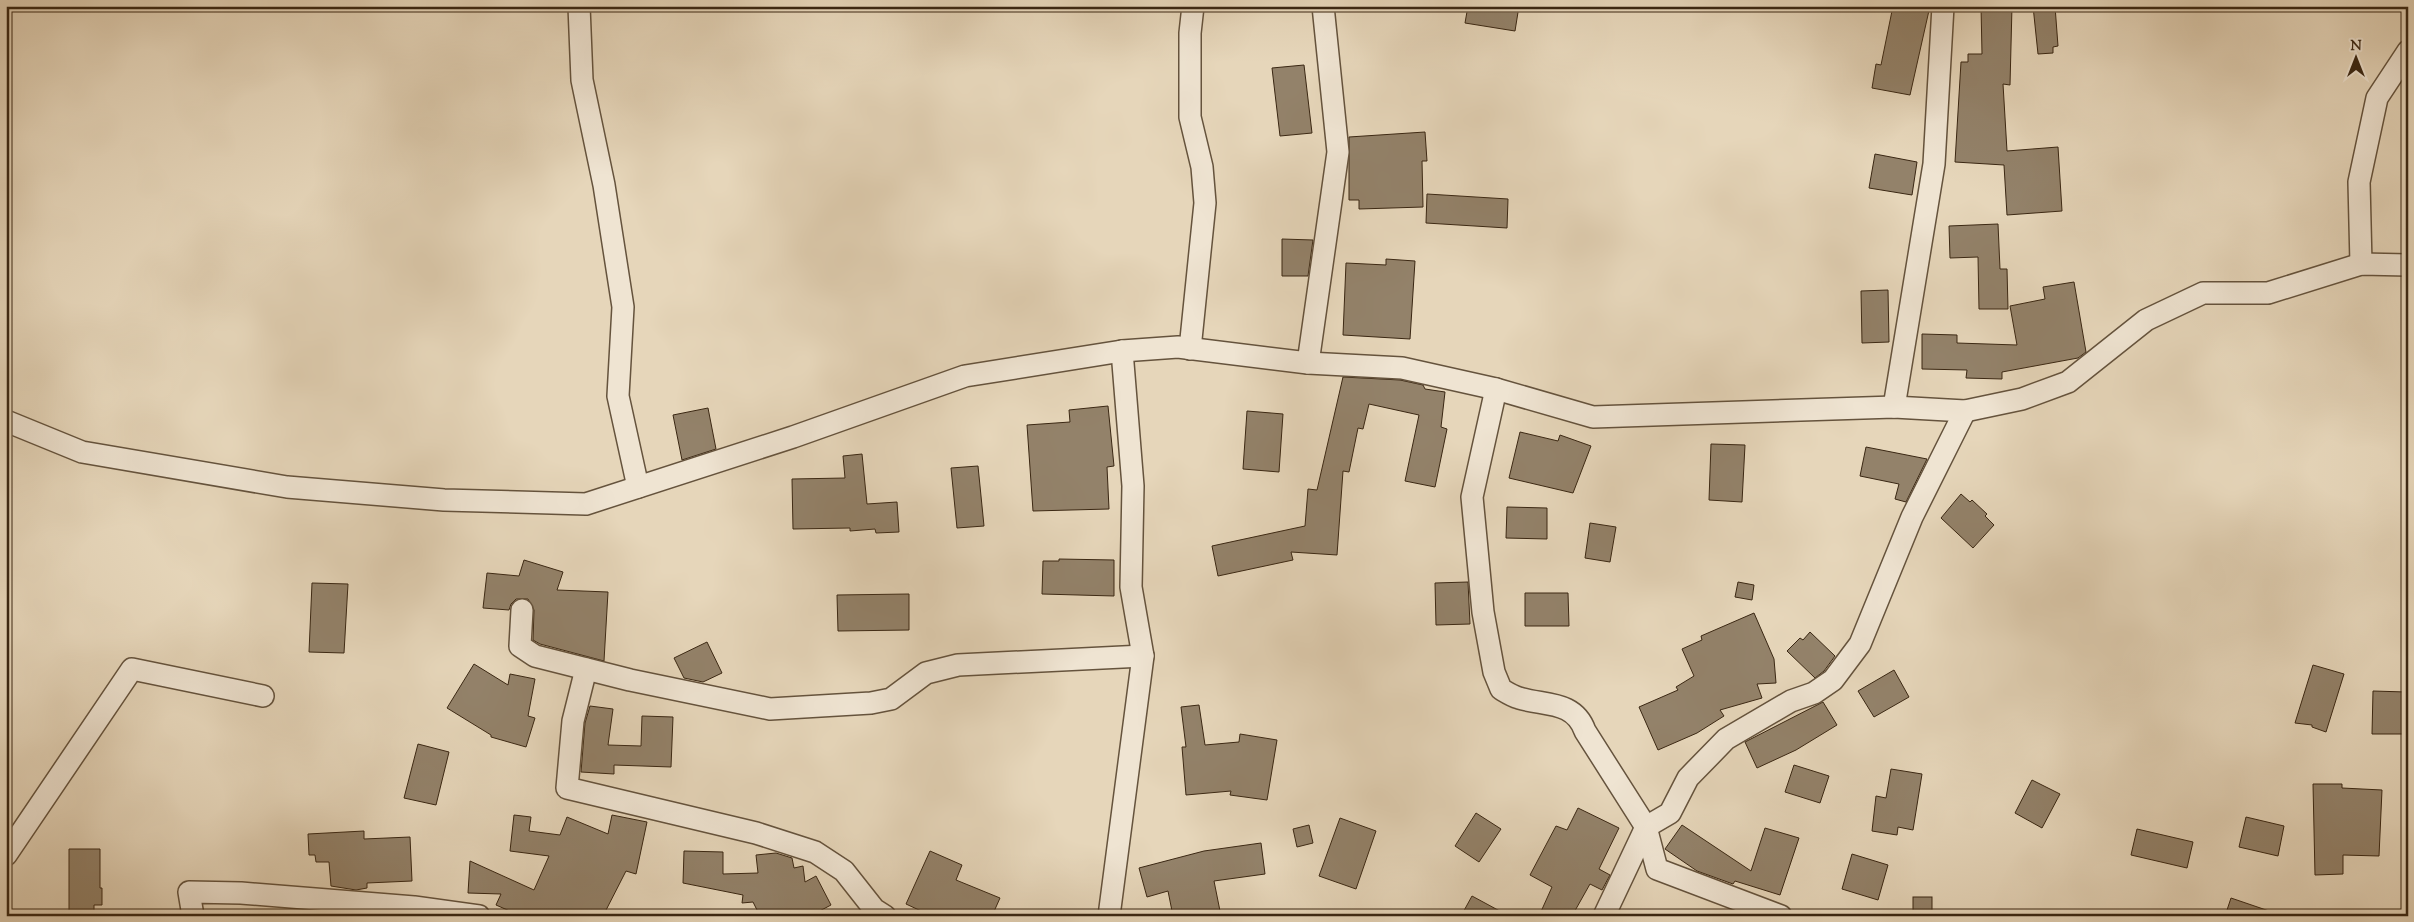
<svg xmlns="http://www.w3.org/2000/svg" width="2414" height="922" font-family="'Sorts Mill Goudy',serif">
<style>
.building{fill:#93826a;stroke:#3a2713}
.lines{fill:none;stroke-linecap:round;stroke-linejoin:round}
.minor-casing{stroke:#65533d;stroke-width:24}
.minor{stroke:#efe4d2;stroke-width:21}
</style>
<rect width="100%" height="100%" fill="#e6d6ba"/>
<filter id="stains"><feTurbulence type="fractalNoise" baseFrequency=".004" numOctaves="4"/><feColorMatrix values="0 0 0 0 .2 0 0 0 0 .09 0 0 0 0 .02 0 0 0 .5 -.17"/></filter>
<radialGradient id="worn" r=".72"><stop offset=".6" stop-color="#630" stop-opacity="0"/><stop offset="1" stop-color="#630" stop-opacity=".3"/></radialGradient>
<g class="building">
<path d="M1468,6H1519L1515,31L1465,23Z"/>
<path d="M1893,6H1930L1910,95L1872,88L1876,64L1881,65Z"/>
<path d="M1981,6H2012L2010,85L2003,84L2007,151L2058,147L2062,211L2007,215L2004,165L1955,162L1961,62H1968V54H1982Z"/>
<path d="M2033,6H2055L2058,46L2053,47V53L2038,54Z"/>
<path d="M1304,65L1312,133L1280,136L1272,68Z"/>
<path d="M1425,132L1427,161H1422L1423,207L1359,209V200H1349V137Z"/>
<path d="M1875,154L1917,162L1912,195L1869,188Z"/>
<path d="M1427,194L1508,199L1507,228L1426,223Z"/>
<path d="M1998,224L2000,269H2007L2008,309H1979L1978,257L1950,258L1949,226Z"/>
<path d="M1282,239L1313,240L1308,276H1282Z"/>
<path d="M1386,259L1415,261L1410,339L1343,335L1346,263L1386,265Z"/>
<path d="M2074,282L2086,352L2078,358L2002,372V379L1966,378L1967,370L1922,369V334L1957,335V343L2017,345L2010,306L2045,299L2043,287Z"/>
<path d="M1888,290L1889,342L1862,343L1861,291Z"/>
<path d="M1343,377L1400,380L1423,385L1425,389L1445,392L1441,427L1447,429L1435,487L1405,481L1419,415L1369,404L1363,429L1358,428L1349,472L1343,471L1337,555L1291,552L1293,560L1218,576L1212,546L1305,526L1308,489L1317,490Z"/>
<path d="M1108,406L1114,466L1107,467L1109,509L1033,511L1027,425L1070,422L1069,410Z"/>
<path d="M708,408L716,449L682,460L673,415Z"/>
<path d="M1247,411L1283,414L1279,472L1243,469Z"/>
<path d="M1520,432L1558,441L1560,435L1591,446L1573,493L1509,478Z"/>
<path d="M1711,444L1745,445L1742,502L1709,500Z"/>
<path d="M1866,447L1927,459L1906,502L1895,499L1899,484L1860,476Z"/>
<path d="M862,454L867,504L897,502L899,532L876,533L875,529L850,531V528L793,529L792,479L845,478L843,456Z"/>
<path d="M978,466L984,526L957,528L951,468Z"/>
<path d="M1961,494L1970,502L1972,500L1987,514L1985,516L1994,525L1973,548L1941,518Z"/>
<path d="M1507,507L1547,508V539L1506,538Z"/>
<path d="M1590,523L1616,527L1610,562L1585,558Z"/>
<path d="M1059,559L1114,560V596L1042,594L1043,561H1059Z"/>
<path d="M524,560L563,572L557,590L608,592L604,661L540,644L533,640L534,610L528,599H516L511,604L509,610L483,608L487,573L519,576Z"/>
<path d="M1468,582L1470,624L1436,625L1435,583Z"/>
<path d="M1738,582L1754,585L1752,600L1735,597Z"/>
<path d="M312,583L348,584L344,653L309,652Z"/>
<path d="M1525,593H1568L1569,626H1525Z"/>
<path d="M909,594V630L838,631L837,595Z"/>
<path d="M1754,613L1774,659L1776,683L1757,684L1762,698L1720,710L1724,716L1697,733L1658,750L1639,707L1678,690L1676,687L1694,676L1682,649L1702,640L1701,636Z"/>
<path d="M1810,632L1835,656L1824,671L1815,678L1787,651L1800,638L1803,640Z"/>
<path d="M707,642L722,673L703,682L684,678L674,658Z"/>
<path d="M474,664L508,685L510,674L535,679L528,716L535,718L526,747L491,737V735L447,708Z"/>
<path d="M2313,665L2344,674L2326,732L2312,727V725L2295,723Z"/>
<path d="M1894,670L1909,697L1874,717L1858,691Z"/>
<path d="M2373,691L2406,692L2405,734H2372Z"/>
<path d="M1823,702L1837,725L1796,750L1757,768L1745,742Z"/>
<path d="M1199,705L1205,745L1239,742L1240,734L1277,740L1267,800L1230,795L1231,791L1186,795L1182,747H1186L1181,707Z"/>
<path d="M590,706L613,709L608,745L641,746L642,716L673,717L671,767L614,765V774L581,772L585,723Z"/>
<path d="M418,744L449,752L436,805L404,798Z"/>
<path d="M1794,765L1829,776L1820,803L1785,792Z"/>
<path d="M1891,769L1922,774L1913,830L1898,827L1897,835L1872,831L1876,796L1886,798Z"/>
<path d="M2032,780L2060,794L2042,828L2015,813Z"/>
<path d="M2313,784H2342V788L2382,790L2379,856L2343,855V874L2315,875Z"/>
<path d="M1578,808L1619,828L1599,869L1610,875L1602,890L1590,884L1572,916H1539L1552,887L1530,875L1556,826L1567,830Z"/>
<path d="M1476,813L1501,829L1479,862L1455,846Z"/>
<path d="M514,815L531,817L529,831L560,835L567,817L608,834L612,815L647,822L636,874L626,871L603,916H521L496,905L501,894L468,893L470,861L534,890L549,856L510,851Z"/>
<path d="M2246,817L2284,826L2278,856L2239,847Z"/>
<path d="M1340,818L1376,831L1356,889L1319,876Z"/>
<path d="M1309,825L1313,843L1297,847L1293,829Z"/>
<path d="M1682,825L1751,871L1765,828L1799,838L1780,895L1735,881L1733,884L1697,871L1665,849Z"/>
<path d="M2137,829L2193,842L2187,868L2131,855Z"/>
<path d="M364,831V839L410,837L412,881L367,883V888L356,890L331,886L329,862H316L315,855H309L308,834Z"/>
<path d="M1261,843L1265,874L1214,881L1221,916H1173L1168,891L1147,897L1139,868L1204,851Z"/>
<path d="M69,849H100V888H102V905H94V913H69Z"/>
<path d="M684,851L723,852V874L758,873L756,855L776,853L792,858L794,868L803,866L805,882L816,876L831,905L810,916H760L753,902L742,903L743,895L683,883Z"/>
<path d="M930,851L962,865L956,880L1000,898L992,916H932L906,904Z"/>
<path d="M1852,854L1888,865L1878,900L1842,889Z"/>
<path d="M1472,896L1509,916H1461Z"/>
<rect x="1913" y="897" width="19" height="19"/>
<path d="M2231,898L2275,913L2274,916H2225Z"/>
</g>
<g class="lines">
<g class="minor-casing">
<g id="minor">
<path d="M579,6L582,80L604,185L623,307L618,396L638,487"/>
<path d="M2361,264L2359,182L2377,98L2408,51"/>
<path d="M1190,349L1205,203L1202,167L1190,117V33L1193,6"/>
<path d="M1308,363L1338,152L1323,6"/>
<path d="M1496,389L1472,497L1483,612L1494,672L1501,689C1506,692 1512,696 1519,698C1544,706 1574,700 1585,731L1646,827L1657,869L1781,916"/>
<path d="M1894,407L1934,164L1943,6"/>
<path d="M6,421L82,452L287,487L444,500L586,504L793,437L965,376L1122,351L1178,347L1308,363L1402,368L1496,389L1593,417L1894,407L1965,411L2022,399L2068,382L2146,320L2203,293H2268L2361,264L2408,265"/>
<path d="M522,610L520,646L535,656L630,680L770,709L871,703L891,699L926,673L958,665L1143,656"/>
<path d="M586,669L573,721L567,788L756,833L815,852L844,871L874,909L885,916"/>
<path d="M6,855L132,669L263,696"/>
<path d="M193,916L189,892L241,893L414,907L479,916"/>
<path d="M1109,916L1143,656L1131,587L1133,486L1122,351"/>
<path d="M1604,916L1646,827L1670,813L1688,778L1726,739L1791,701L1814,693L1833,680L1860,644L1912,517L1965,411"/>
</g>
</g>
<use href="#minor" class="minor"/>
</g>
<rect width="2414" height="922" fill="none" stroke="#e6d6ba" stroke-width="25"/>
<rect x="8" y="8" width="2399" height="907" fill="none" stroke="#3a2713" stroke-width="2.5"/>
<rect x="12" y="12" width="2389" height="897" fill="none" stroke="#3a2713"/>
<g transform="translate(2356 58)" stroke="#efe4d2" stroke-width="4" paint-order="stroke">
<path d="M0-4L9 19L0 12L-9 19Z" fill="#3a2713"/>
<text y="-8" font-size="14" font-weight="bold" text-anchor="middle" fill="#3a2713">N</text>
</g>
<rect width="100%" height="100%" filter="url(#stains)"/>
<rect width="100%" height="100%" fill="url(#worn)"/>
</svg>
